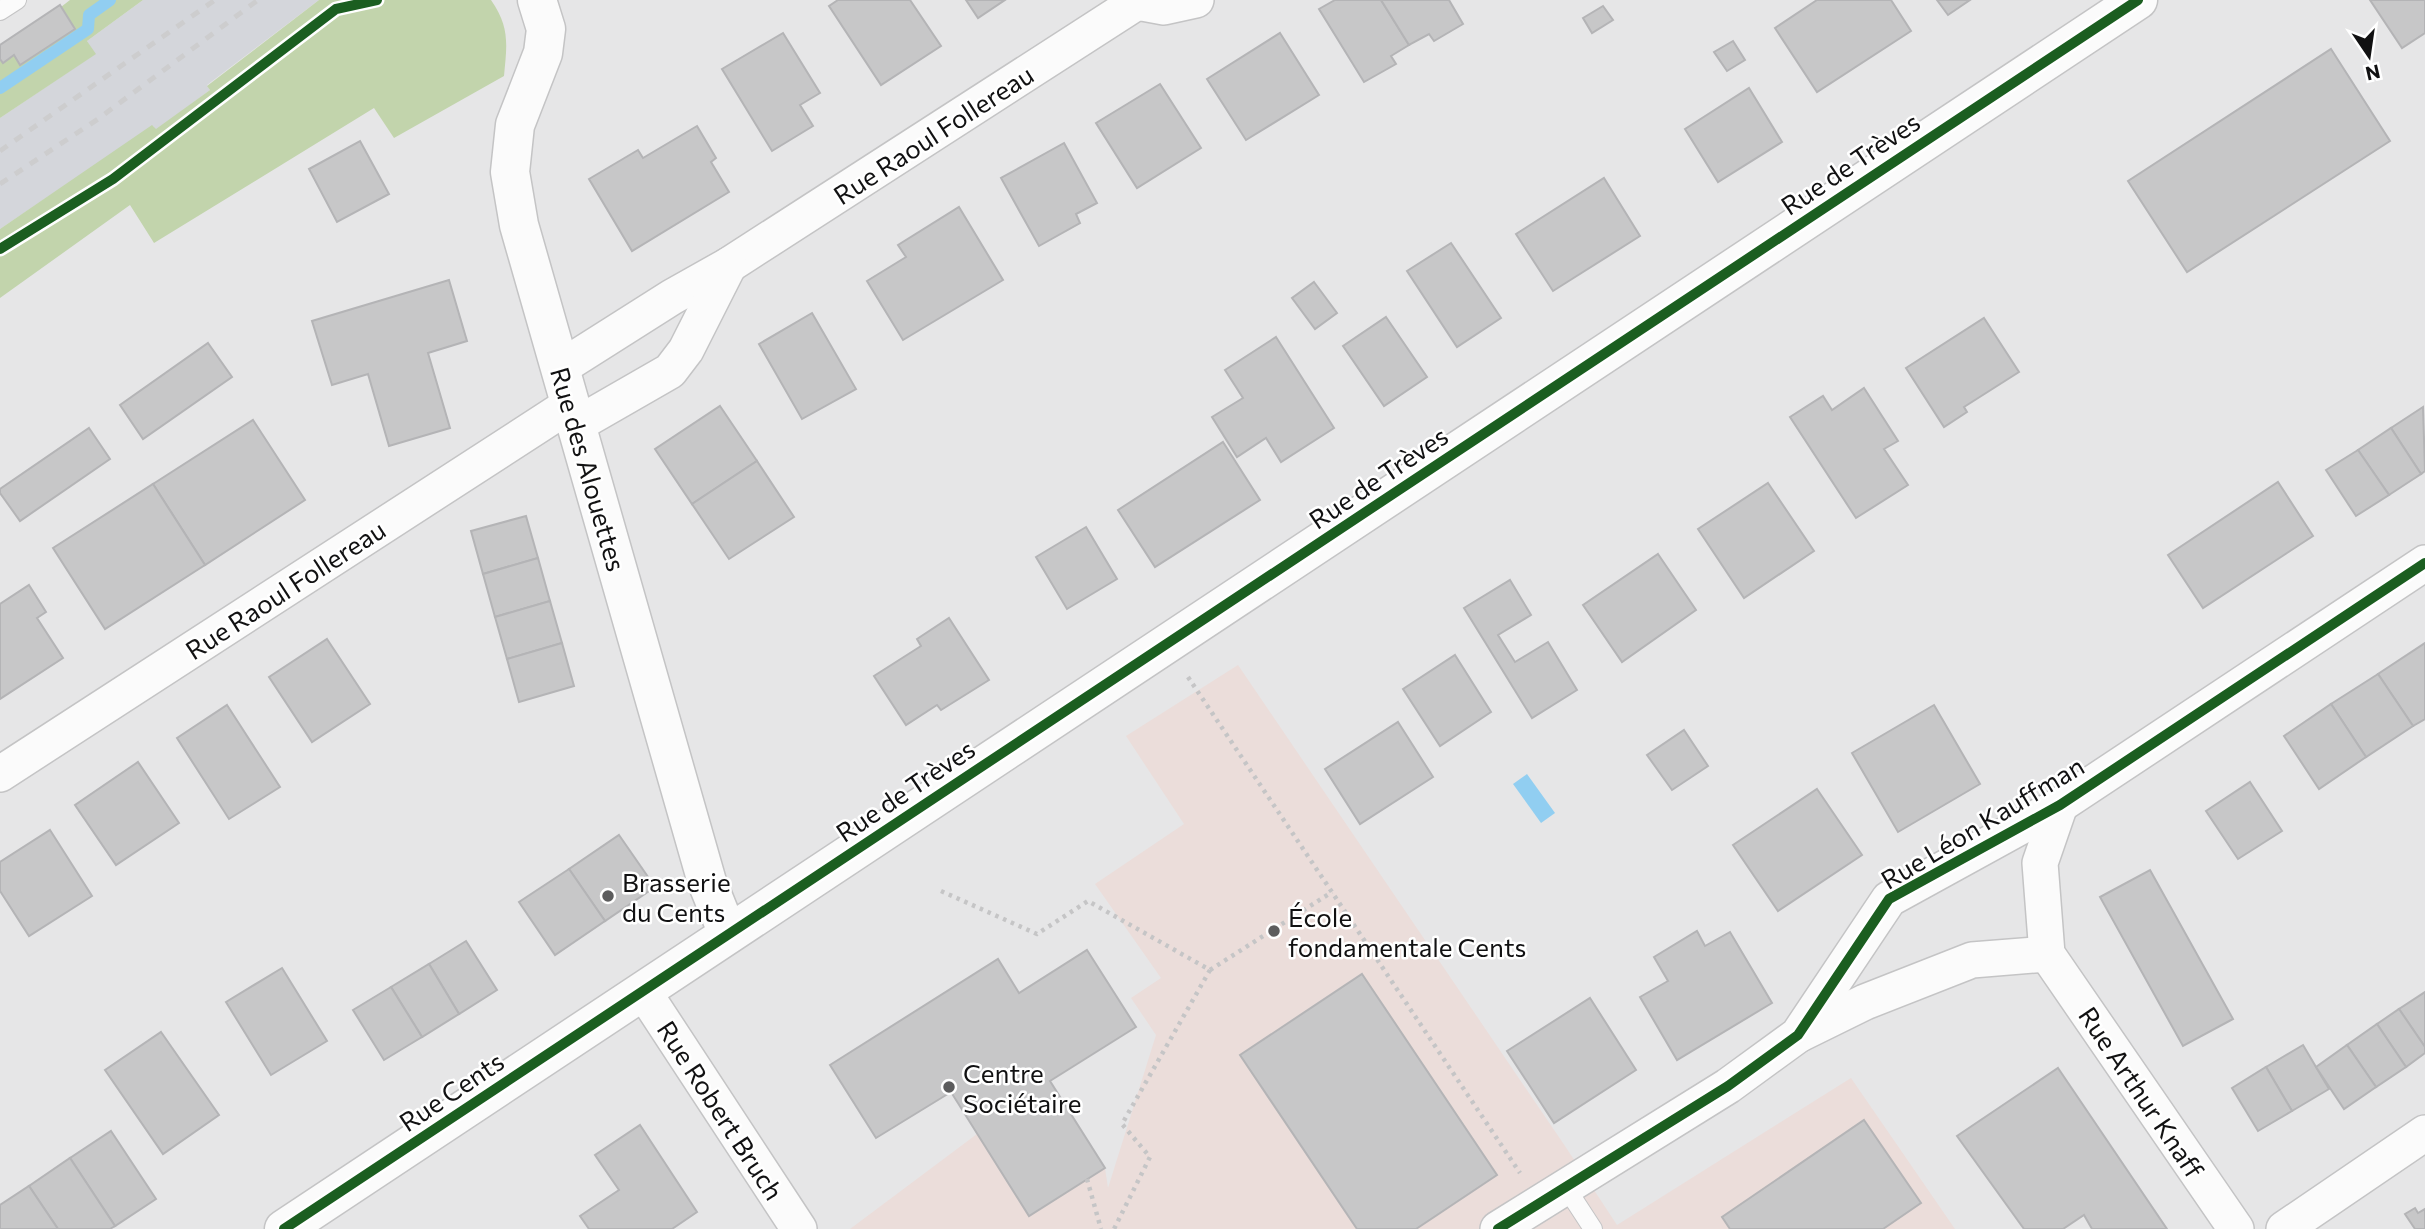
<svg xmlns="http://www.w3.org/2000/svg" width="2425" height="1229" font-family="Commissioner,sans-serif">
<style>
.built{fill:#d4d6db}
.education{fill:#ebddda}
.green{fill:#c2d4ac}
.water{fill:#91cef1}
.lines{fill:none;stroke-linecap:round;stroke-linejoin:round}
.stream{stroke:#91cef1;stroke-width:12}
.building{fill:#c7c7c8;stroke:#b4b4b6;stroke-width:2}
.lane-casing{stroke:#c4c4c5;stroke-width:20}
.street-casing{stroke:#c4c4c5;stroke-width:38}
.secondary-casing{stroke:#c4c4c5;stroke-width:41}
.primary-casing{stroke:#c4c4c5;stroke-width:41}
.path{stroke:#c5c5c6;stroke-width:4.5;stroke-dasharray:3.5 5;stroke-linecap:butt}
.lane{stroke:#fbfbfb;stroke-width:18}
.street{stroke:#fbfbfb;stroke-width:35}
.secondary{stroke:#fbfbfb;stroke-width:38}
.primary{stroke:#fbfbfb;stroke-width:38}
.rail{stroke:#cdcdce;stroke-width:5;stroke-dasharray:9 9;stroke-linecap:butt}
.cycleway-casing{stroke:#fff;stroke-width:15}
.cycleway{stroke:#1b5e20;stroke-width:10}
.poi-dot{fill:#5c5c5d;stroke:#fff;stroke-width:2.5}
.labels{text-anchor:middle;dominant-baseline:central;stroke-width:5;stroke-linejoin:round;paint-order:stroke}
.street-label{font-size:26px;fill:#111112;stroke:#fff}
.poi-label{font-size:26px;fill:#111112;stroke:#fff;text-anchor:start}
</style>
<rect width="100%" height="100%" fill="#e6e6e7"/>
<path class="built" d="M143,0H319L207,85L210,90L156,130L153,126L0,229V118L95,54L87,41Z"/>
<path class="education" d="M1238,665L1565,1146L1617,1225L1851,1078L1955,1229H850L977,1134L1029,1216L1105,1168L1108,1188L1156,1035L1131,998L1161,978L1095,884L1184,824L1126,736Z"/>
<g class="green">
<path d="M70,0H143L87,41L96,54L0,118V59L3,62L14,55L20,64L75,29L61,7Z"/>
<path d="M319,0H491C510,27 507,45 504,76L394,138L374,108L154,243L130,205L0,298V229L152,125L156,129L210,90L207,86Z"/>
</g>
<path class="water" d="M1527,774L1555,813L1541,823L1513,784Z"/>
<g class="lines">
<path class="stream" d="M0,88L88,29L89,15L110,0"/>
</g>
<g class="building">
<path d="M838,0H910L941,46L881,85L829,6Z"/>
<path d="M966,0H1005L978,18Z"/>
<path d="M1335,0H1381L1409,45L1391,56L1396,64L1364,82L1319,9Z"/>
<path d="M1381,0H1449L1463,24L1434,41L1429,34L1409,45Z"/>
<path d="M1817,0H1891L1911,31L1817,92L1775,28Z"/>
<path d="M1937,0H1970L1948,15Z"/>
<path d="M2370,0H2425V33L2402,48Z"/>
<path d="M60,5L75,29L20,65L14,55L3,63L0,59V45Z"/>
<path d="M1603,6L1613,20L1592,33L1583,18Z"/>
<path d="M783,33L820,93L800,105L813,126L772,151L722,69Z"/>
<path d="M1280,33L1319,95L1246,140L1207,79Z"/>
<path d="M1733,41L1745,60L1727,71L1714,52Z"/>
<path d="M2331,49L2390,141L2187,272L2128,181Z"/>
<path d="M1160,84L1201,148L1137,188L1096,123Z"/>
<path d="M1749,88L1782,142L1718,182L1685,129Z"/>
<path d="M697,126L716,158L711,162L729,192L632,251L589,179L638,150L643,158Z"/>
<path d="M360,141L389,194L337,222L309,169Z"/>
<path d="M1064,143L1097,203L1076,214L1080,223L1039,246L1001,178Z"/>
<path d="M1604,178L1640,236L1553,291L1516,234Z"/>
<path d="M959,207L1003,280L903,340L867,281L906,257L898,245Z"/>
<path d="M1451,243L1501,318L1457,347L1407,271Z"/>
<path d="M449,280L467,341L428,353L450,428L389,446L368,374L332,385L312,321Z"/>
<path d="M1314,282L1337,313L1315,329L1292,298Z"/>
<path d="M812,313L856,389L802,419L759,344Z"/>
<path d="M1386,317L1427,377L1384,406L1343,346Z"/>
<path d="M1984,318L2019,372L1964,407L1967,412L1944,427L1906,368Z"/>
<path d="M1276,337L1334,428L1281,462L1266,438L1237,457L1212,417L1243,398L1225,370Z"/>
<path d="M208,343L232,377L143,439L120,405Z"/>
<path d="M1864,388L1898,441L1884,449L1908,485L1856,518L1790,417L1823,396L1832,410Z"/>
<path d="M720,406L757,461L692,504L655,449Z"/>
<path d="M2423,407L2425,471L2421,474L2391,428Z"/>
<path d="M253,420L305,500L205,565L153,484Z"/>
<path d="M89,428L110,459L20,521L0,493V489Z"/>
<path d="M2391,428L2421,474L2389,495L2358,450Z"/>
<path d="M1223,442L1260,500L1155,567L1118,510Z"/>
<path d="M2358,450L2389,495L2356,516L2326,470Z"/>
<path d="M757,461L794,517L729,559L692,504Z"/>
<path d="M2278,482L2313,536L2203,608L2168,555Z"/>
<path d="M1768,483L1814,551L1744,598L1698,529Z"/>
<path d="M153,484L205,565L105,629L53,548Z"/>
<path d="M526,516L538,558L483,574L471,531Z"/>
<path d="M1086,527L1117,579L1067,609L1036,557Z"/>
<path d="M1658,554L1696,610L1622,662L1583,605Z"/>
<path d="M538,558L550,601L495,617L483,574Z"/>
<path d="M1510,580L1531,615L1498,635L1515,662L1548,642L1577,690L1532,718L1464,608Z"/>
<path d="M29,585L46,612L37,618L63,658L0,699V604Z"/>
<path d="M550,601L562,643L507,659L495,617Z"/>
<path d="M949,618L989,680L941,710L937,705L906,725L874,676L921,646L917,639Z"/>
<path d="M327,639L370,704L312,742L269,677Z"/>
<path d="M562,643L574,686L519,702L507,659Z"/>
<path d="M2425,643V719L2413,726L2378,674Z"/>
<path d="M1455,655L1491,712L1440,746L1403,689Z"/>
<path d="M2378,674L2413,726L2366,757L2331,704Z"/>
<path d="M2331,704L2366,757L2319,789L2284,736Z"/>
<path d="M227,705L280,787L229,819L177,738Z"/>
<path d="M1934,705L1980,784L1898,832L1852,753Z"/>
<path d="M1398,722L1433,777L1360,824L1325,769Z"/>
<path d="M1684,730L1708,766L1672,790L1647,755Z"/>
<path d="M138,762L179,823L116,865L75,805Z"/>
<path d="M2250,782L2282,831L2238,859L2206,811Z"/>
<path d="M1817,789L1862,855L1778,911L1733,845Z"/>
<path d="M50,830L92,896L29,936L0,891V862Z"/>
<path d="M619,835L655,887L605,921L569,869Z"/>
<path d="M569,869L605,921L555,955L519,902Z"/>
<path d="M2150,870L2233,1019L2183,1046L2100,897Z"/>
<path d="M1697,931L1705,946L1730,932L1772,1003L1677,1060L1640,997L1668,981L1654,957Z"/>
<path d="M466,941L497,990L459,1014L429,964Z"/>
<path d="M1087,950L1136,1027L1050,1081L1105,1168L1029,1216L951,1092L876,1138L830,1065L998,959L1019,993Z"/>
<path d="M429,964L459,1014L422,1037L391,987Z"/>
<path d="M282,968L327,1041L271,1075L226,1002Z"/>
<path d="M1362,974L1497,1175L1416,1229H1357L1240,1055Z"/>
<path d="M391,987L422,1037L384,1060L353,1010Z"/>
<path d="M2425,992V1047L2399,1009Z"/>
<path d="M1590,998L1636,1070L1554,1123L1507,1051Z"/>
<path d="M2399,1009L2425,1047V1053L2406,1067L2377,1024Z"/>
<path d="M2377,1024L2406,1067L2376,1087L2347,1045Z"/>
<path d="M161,1032L219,1115L163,1154L105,1070Z"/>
<path d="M2303,1045L2329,1089L2292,1111L2266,1067Z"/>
<path d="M2347,1045L2376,1087L2344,1109L2316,1067Z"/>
<path d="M2266,1067L2292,1111L2258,1131L2232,1088Z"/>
<path d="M2058,1068L2167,1229H2092L2084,1215L2063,1229H2024L1957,1136Z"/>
<path d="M1864,1120L1921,1203L1883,1229H1730L1722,1217Z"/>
<path d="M640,1125L697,1212L672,1229H589L580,1216L619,1190L595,1155Z"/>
<path d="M111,1131L156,1199L115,1226L70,1158Z"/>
<path d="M70,1158L115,1226L110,1229H58L29,1186Z"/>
<path d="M29,1186L58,1229H0V1205Z"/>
<path d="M2415,1208L2418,1213L2425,1209V1229H2415L2405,1214Z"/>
</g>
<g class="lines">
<g class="lane-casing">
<g id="lane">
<path d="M0,11L17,0"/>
<path d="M1565,1186L1593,1229"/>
</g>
</g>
<g class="street-casing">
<g id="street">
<path d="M560,368L672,297L729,265L1137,2L1164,7L1196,0"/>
<path d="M576,425L670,371L686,350L729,265"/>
<path d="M0,774L571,404"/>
<path d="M2060,805L2040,863L2047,954L2236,1229"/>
<path d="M643,991L799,1229"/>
<path d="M1800,1034L1865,1002L1972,960L2047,954"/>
<path d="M1498,1229L1728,1086L1798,1035L1889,899L2060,805L2425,563"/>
<path d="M2284,1229L2425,1133"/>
</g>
</g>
<g class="secondary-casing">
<path id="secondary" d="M537,0L546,29L543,53L515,125L510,172L519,225L707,882L728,934"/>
</g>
<g class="primary-casing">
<path id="primary" d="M284,1229L2138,0"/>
</g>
<g class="path">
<path d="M1188,677L1520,1173"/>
<path d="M941,891L1037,934L1088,901L1210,970L1122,1124L1150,1157L1114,1229"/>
<path d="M1210,970L1332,892"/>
<path d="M1087,1179L1101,1229"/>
</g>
<use href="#lane" class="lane"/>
<use href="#street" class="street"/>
<use href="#secondary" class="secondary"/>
<use href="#primary" class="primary"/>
<g class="rail">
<path d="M0,151L215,0"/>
<path d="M0,184L98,119L258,0"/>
</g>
<g class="cycleway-casing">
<g id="cycleway">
<path d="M0,249L113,179L336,9L377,0"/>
<path d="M284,1229L2138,0"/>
<path d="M1498,1229L1728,1086L1798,1035L1889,899L2060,805L2425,563"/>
</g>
</g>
<use href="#cycleway" class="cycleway"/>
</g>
<g class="poi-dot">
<circle cx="608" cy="896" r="7"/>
<circle cx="1274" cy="931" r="7"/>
<circle cx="949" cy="1087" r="7"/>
</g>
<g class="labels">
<g class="street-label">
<text transform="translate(933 134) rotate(-33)">Rue Raoul Follereau</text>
<text transform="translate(1850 163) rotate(-34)">Rue de Trèves</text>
<text transform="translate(589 469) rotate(74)">Rue des Alouettes</text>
<text transform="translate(1378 477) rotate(-34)">Rue de Trèves</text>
<text transform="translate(285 589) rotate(-33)">Rue Raoul Follereau</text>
<text transform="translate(905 790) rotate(-34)">Rue de Trèves</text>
<text transform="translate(1982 822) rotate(-31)">Rue Léon Kauffman</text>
<text transform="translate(451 1091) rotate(-34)">Rue Cents</text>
<text transform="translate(2142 1092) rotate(56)">Rue Arthur Knaff</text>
<text transform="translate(721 1110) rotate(57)">Rue Robert Bruch</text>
</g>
<g class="poi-label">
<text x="622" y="881">Brasserie<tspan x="622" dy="30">du Cents</tspan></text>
<text x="1288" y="916">École<tspan x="1288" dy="30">fondamentale Cents</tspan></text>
<text x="963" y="1072">Centre<tspan x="963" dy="30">Sociétaire</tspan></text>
</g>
</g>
<g transform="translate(2369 56) rotate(167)" stroke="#ffffff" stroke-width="5" paint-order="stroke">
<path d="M0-5L12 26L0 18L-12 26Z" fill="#111112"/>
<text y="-10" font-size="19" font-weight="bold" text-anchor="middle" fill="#111112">N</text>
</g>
</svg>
